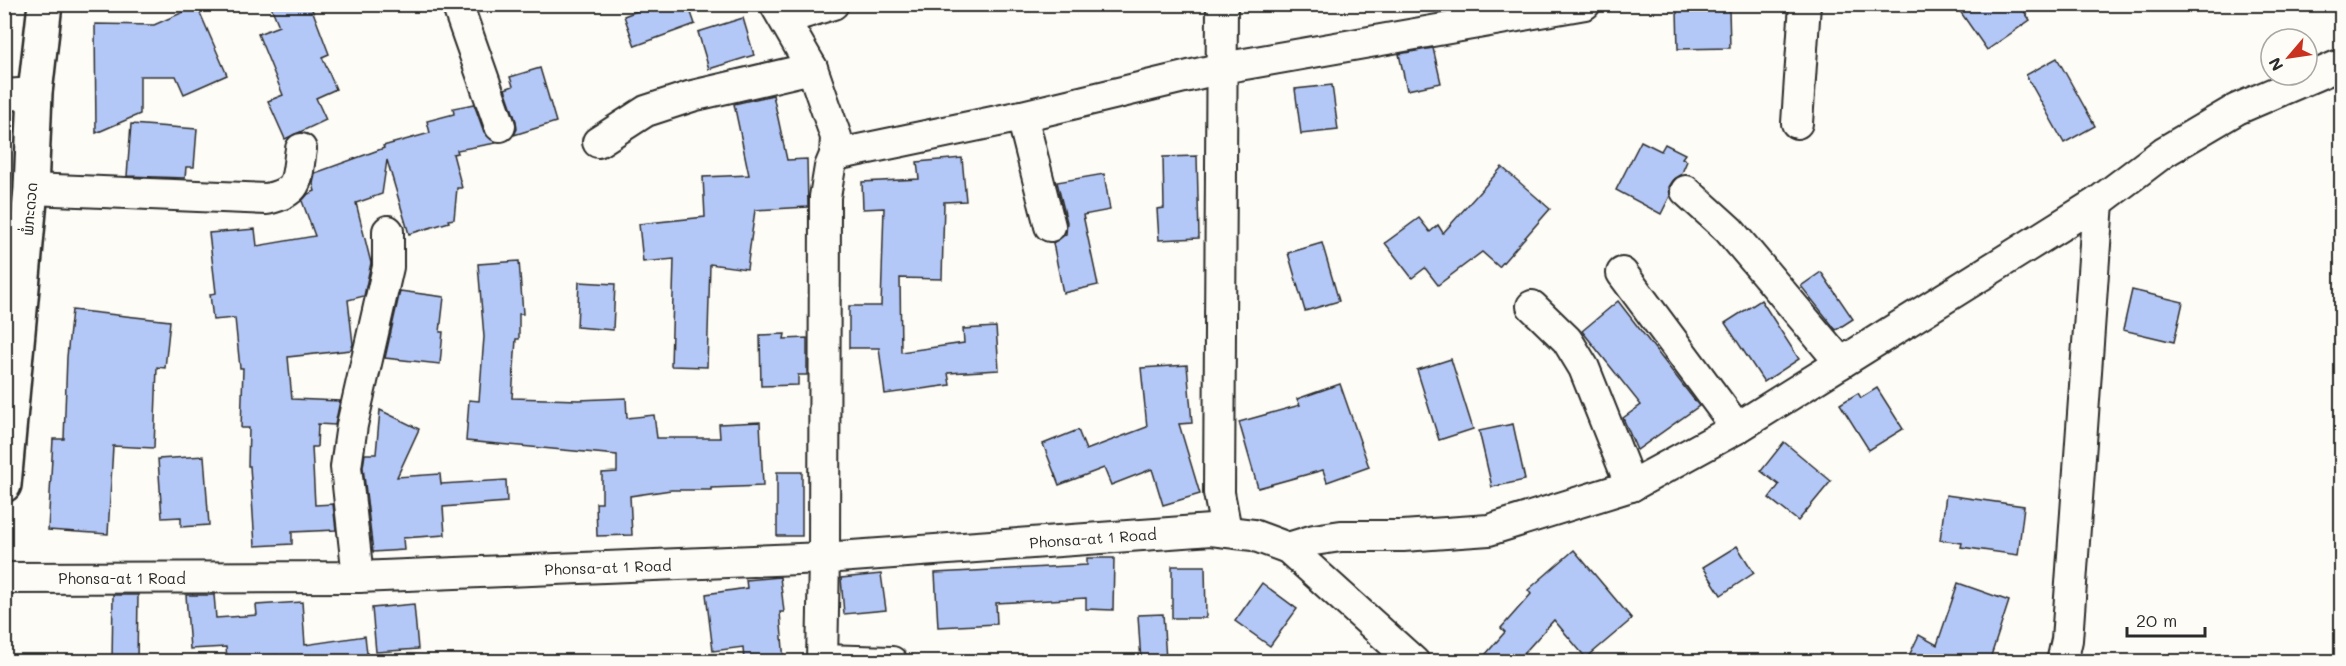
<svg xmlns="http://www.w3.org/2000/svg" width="2346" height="666" font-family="Mali,'Noto Sans Lao',sans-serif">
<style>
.building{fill:#b4c8f7;stroke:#2b2b2b;stroke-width:1.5}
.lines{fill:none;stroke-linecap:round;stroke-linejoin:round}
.minor-casing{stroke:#2b2b2b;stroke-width:34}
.major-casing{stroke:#2b2b2b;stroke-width:38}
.minor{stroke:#fdfcf7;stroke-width:30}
.major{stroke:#fdfcf7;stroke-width:33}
.labels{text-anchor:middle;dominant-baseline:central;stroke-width:6;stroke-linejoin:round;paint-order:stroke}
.street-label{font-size:15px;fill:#2b2b2b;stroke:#fdfcf7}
</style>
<rect width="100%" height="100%" fill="#fdfcf7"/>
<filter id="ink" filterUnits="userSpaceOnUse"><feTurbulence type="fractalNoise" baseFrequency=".0167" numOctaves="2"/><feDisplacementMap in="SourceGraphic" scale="12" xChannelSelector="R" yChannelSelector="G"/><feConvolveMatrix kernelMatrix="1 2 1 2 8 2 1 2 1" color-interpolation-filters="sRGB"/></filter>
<g filter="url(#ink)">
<g class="building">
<path d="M270,4H310L329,54L322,57L336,89L316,98L326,120L285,139L268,101L283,95L258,34L279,26Z"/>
<path d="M655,4H688L695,24L635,46L624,16Z"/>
<path d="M1955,4H2019L2030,20L1987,50Z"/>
<path d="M197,6L227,75L184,94L176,76H140V114L96,133L95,24L154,25Z"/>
<path d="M1729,9L1730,48L1678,49L1677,10Z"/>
<path d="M743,18L754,55L709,69L698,32Z"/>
<path d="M1433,48L1441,83L1407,90L1399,54Z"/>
<path d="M2057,58L2095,126L2064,143L2026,75Z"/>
<path d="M540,68L556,122L514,135L517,129L516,121L505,89L513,86L510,77Z"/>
<path d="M1332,85L1338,130L1301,134L1295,89Z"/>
<path d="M773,95L787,160L807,159L808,207L755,210L747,269L710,264L707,367L671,366L674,259L643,262L639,224L705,217L703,177L749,175L734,104Z"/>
<path d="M474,104L484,132L496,143L457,150L458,153L453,154L462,188H457L454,219L448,220L449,222L409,234L387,160L382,194L356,203L371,263L364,296L348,300L353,344L351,350L288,357L292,399L340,401L335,425L318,424L317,447H312L315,505L333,504L336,530L292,532V544L255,546L250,466H248L249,428H241L243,368H240L235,318L213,320L210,294L216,293L209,233L255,229L257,246L315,236L302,201L308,194L315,191L313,184L315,173L384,148L383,146L430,133L427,121L454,114L453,108Z"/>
<path d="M131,124L197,129L194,167H186L185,178L127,176Z"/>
<path d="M1641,141L1661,151L1665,144L1685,154L1682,158L1687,161L1681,175L1674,179L1669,187L1670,196L1661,214L1616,190Z"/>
<path d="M1197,156L1199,238L1159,240L1157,209L1164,208L1163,157Z"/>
<path d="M962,158L966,201L944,202L942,279L900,278L901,352L964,343L963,329L996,327L999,370L948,373L950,385L885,394L879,348H849V306H881L884,208L863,209L862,182L919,179L917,162Z"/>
<path d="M1502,167L1550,209L1499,267L1482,252L1438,285L1425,268L1412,278L1385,243L1419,218L1430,232L1438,225L1443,233Z"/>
<path d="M1104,174L1110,210L1083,215L1098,285L1063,293L1053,243L1066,234L1067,222L1057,182Z"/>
<path d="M1322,243L1339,301L1305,311L1288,253Z"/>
<path d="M519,261L523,314H519V339H516L512,398L579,400L626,398L627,418L654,415L657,438H720L719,424L760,422L763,486L711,488V490H671L630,496L632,535L597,536L596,503H602V473L617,472V455L466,441L469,400L479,401L484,337L478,264Z"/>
<path d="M1821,272L1853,319L1836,330L1801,286Z"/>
<path d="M579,282L615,284L613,330L577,327Z"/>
<path d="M2132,290L2183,302L2174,342L2123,330Z"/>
<path d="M400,291L444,297L440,332H443L440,364L385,358Z"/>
<path d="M1761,300L1799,359L1764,382L1725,323Z"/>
<path d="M1618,301L1699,406L1637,450L1623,418L1641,405L1582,331Z"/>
<path d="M72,310L170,321L165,368L157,367L154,448L113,446L108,534L48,530L53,439H64L67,357Z"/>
<path d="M785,334L784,339L807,338V375H798V385L761,386L760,335Z"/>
<path d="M1451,359L1473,429L1439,440L1417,370Z"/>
<path d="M1187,365L1192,423L1179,424L1200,494L1163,505L1152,469L1111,485L1104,468L1059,485L1043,444L1078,430L1086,450L1147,427L1141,368Z"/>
<path d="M1340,384L1369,467L1327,482L1323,470L1258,488L1239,422L1300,405L1297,399Z"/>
<path d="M1877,388L1903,429L1869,450L1840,404L1858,393L1861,398Z"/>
<path d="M380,410L419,429L397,477L440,474L441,484L506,480L507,502L443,507L445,535L403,538L404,550L373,552L363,467L365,454H376Z"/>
<path d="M1513,424L1525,480L1492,487L1479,431Z"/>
<path d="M1784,442L1831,481L1798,521L1769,498L1779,485L1761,471Z"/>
<path d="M204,456L209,525L181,527V517L162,518L158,459Z"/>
<rect x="777" y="472" width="25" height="64"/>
<path d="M1946,495L2024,506L2018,555L1961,547L1962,543L1940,540Z"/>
<path d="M1737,546L1754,573L1721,595L1703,567Z"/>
<path d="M1574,550L1632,619L1586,658L1554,620L1516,662H1479L1505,632L1501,628L1531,594L1528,590Z"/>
<path d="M1087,558H1114L1113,610L1086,609V598L996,603L997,624L938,627L935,573L1087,565Z"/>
<path d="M1172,566H1205L1206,618H1172Z"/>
<path d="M881,574L886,610L844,614L841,578Z"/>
<path d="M780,577L784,612H780L784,662H744L743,647L713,651L706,594L747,588L746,580Z"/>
<path d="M1262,583L1297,609L1270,646L1235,621Z"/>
<path d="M1958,583L2009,601L1989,662H1906L1919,635L1937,645Z"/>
<path d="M113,595H138L137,662H112Z"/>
<path d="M186,595H214L216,618L257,615L256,605L302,602L305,645L365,636L368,662H278L277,655L227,659L226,647L190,649Z"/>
<path d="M414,604L418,649L376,652L372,608Z"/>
<path d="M1163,614L1166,660L1141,662L1138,615Z"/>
</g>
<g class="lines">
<g class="minor-casing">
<g id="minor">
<path d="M457,4L500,126"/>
<path d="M775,4L812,68L836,137L835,155L830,167L825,197L824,558L822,662"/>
<path d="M1222,4L1219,493L1226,530"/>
<path d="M785,19L833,4"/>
<path d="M4,95L35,93"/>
<path d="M1022,116L1050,226"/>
<path d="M1797,123L1805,4"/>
<path d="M598,142L646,111L692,96L812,68"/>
<path d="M835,155L1022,116L1222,68L1585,4"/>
<path d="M31,189L267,199C301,191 296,180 301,149"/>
<path d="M1686,191L1729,230L1841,363"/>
<path d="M1622,273L1737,428"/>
<path d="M1532,306L1567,340L1584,368L1631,486"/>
<path d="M1288,548L1314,540L1341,536H1403L1489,530L1631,486L1737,428L1841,363L2098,202L2164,152L2237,109L2342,64"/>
<path d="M358,577L346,467L352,425L388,267V231"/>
<path d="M4,578L358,577L824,558L1211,530L1253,535L1288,548L1414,662"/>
<path d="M822,660L892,662"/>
<path d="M2062,662L2067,640L2098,202"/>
</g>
</g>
<g class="major-casing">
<path id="major" d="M4,485L31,189L35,93L45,4"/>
</g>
<use href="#minor" class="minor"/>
<use href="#major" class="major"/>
</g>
</g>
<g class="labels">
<g class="street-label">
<text transform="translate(29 209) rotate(-85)">ພໍ່ກະດວດ</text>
<text transform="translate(1093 538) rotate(-4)">Phonsa-at 1 Road</text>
<text transform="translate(608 567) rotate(-2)">Phonsa-at 1 Road</text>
<text x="122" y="578">Phonsa-at 1 Road</text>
</g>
</g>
<rect width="2346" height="666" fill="none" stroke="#fdfcf7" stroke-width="24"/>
<rect x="12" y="12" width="2322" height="642" fill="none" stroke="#2b2b2b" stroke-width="2" filter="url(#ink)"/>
<g transform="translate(2289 57) rotate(241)"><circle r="28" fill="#fdfcf7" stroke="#a9a8a5" stroke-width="1.5"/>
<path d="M0-4.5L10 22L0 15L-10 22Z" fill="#c8321e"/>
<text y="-9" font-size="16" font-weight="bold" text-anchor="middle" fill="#2b2b2b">N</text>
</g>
<path d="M2127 627v9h78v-9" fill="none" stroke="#2b2b2b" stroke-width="3"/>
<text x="2136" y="627" font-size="18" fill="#2b2b2b" stroke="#fdfcf7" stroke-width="4.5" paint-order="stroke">20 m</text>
</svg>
